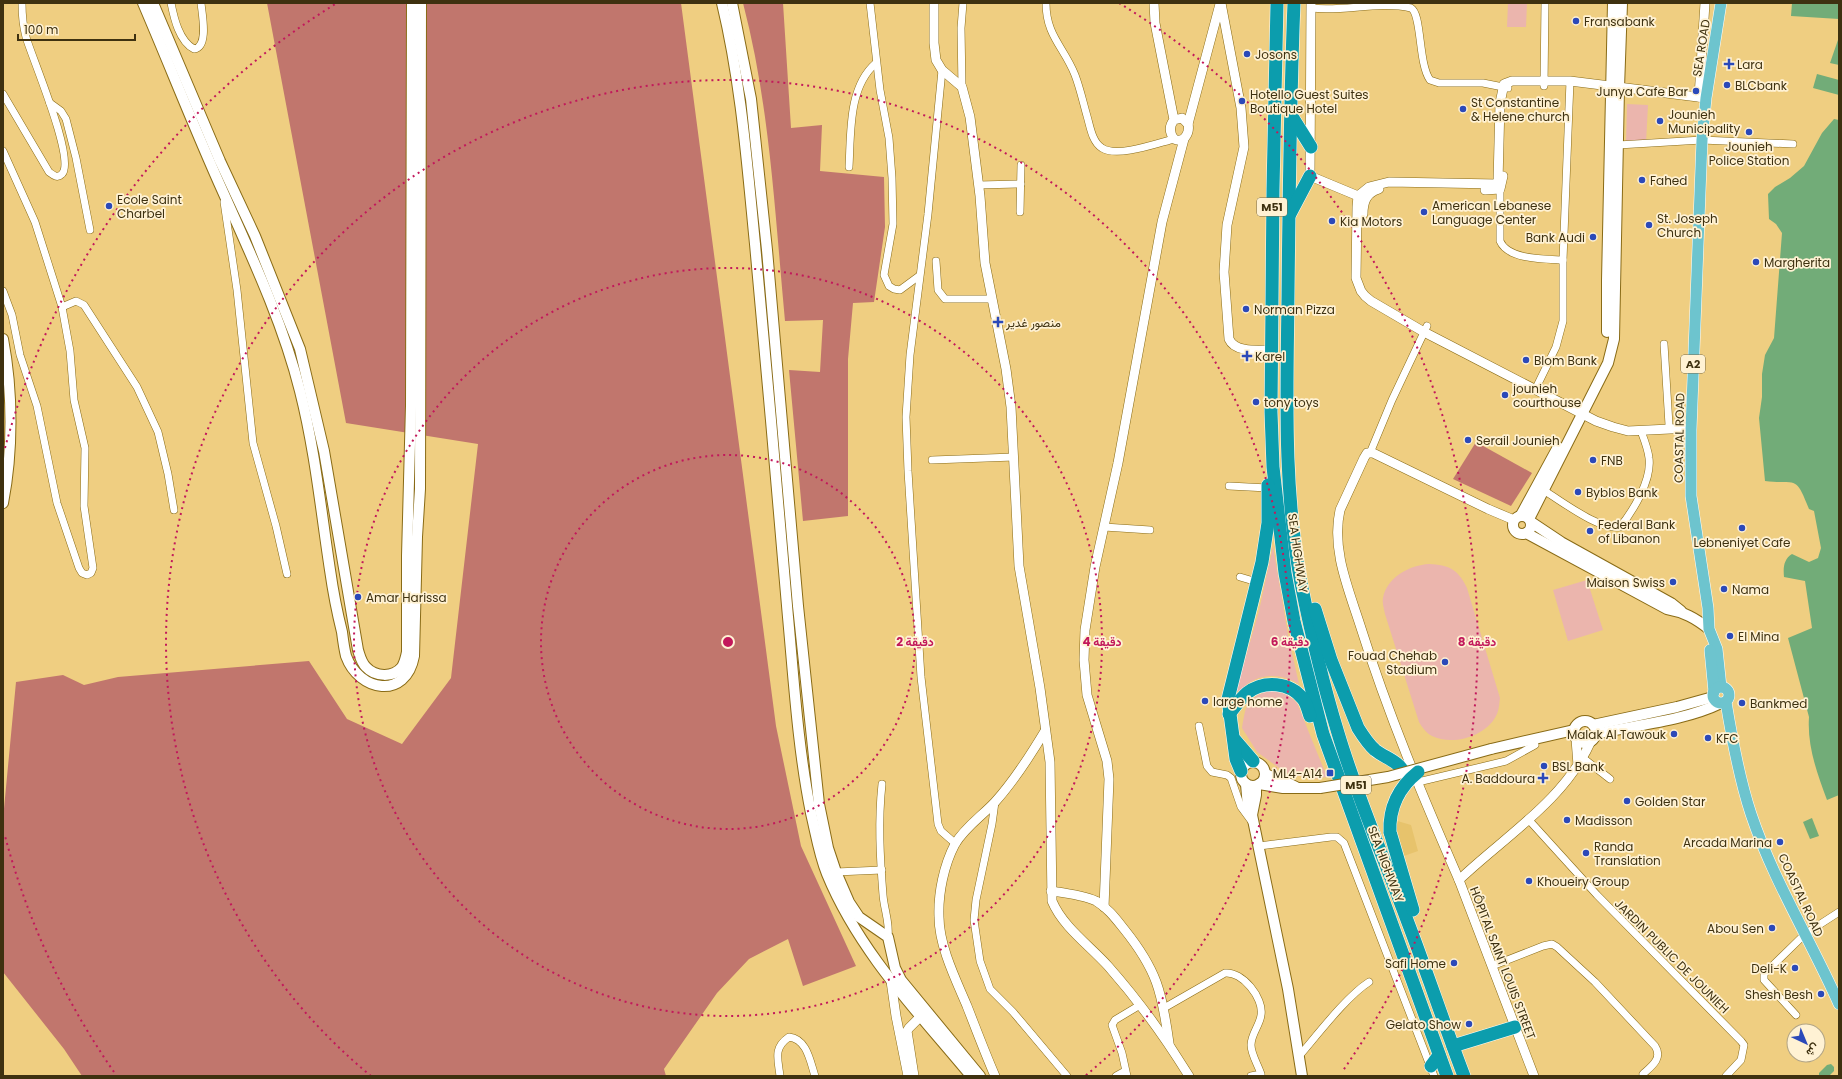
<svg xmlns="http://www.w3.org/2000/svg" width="1842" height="1079" font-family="Poppins,Vazirmatn,sans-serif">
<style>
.built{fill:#e7c36c}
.green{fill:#ebb5ad}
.forest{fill:#c1766d}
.water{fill:#72ac78}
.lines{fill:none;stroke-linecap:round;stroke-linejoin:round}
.minor-casing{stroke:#896b16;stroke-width:8}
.tertiary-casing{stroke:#896b16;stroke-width:10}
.secondary-casing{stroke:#896b16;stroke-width:12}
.primary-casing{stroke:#fff;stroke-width:12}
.motorway-casing{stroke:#fff;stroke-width:14}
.minor{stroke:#fff;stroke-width:7}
.tertiary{stroke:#fff;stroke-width:9}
.secondary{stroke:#fff;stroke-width:10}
.primary{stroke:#6dc4ce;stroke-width:11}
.motorway{stroke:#0c9dad;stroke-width:13}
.secondary-bridge-casing{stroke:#896b16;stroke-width:12;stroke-linecap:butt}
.motorway-bridge-casing{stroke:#fff;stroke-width:14;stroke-linecap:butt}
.secondary-bridge{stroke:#fff;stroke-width:10}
.motorway-bridge{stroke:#0c9dad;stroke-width:13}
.ring{fill:none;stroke:#c2185b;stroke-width:2;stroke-dasharray:2 4}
.poi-dot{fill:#2b49b9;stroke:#fff2d4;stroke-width:1.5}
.labels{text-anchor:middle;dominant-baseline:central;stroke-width:3.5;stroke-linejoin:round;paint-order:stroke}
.shield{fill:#fff2d4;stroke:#786b4b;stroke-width:1}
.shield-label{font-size:11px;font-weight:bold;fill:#3e3110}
.poi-label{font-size:12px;fill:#3e3110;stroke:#fff2d4;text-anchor:start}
.street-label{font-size:12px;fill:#3e3110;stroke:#fff2d4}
.centre{fill:#c2185b;stroke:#fff2d4;stroke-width:2}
.ring-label{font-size:12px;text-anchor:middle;font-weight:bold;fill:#c2185b;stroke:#fff2d4;stroke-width:3.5;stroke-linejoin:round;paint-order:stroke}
</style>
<rect width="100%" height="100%" fill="#efce81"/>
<path class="built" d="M1394,820L1411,825L1418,851L1401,857Z"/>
<g class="green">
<path d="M1508,3H1527L1526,27H1507Z"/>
<path d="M1627,104L1648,105L1646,143L1626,142Z"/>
<path d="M1273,546L1288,635L1299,684C1279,672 1255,673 1240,691H1236L1259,611Z"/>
<path d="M1429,564C1449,565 1458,569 1467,588L1500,698C1499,705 1499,711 1496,716C1485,737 1452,746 1432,736C1426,733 1422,727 1419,722L1385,614C1384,609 1382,602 1383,598C1387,577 1410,565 1429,564Z"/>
<path d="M1587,580L1603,630L1568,641L1553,590Z"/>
<path d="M1267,691C1281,691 1288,694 1297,703L1327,777L1313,779L1286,773L1257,752L1242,728C1246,706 1245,700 1267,691Z"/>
</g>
<g class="forest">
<path d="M267,3H681L776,726L801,846L856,966L803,986L788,939L749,959L717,993L664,1069L666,1076H82L64,1049L3,972V819L16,682L63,675L84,685L118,677L309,661L347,719L402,744L451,678L478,444L346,423Z"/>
<path d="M743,3H783L791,128L822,125L820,171L884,177L885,227L874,302L853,303L848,359V516L803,521L789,370L820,372L823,320L785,321C775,215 770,106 743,3Z"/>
<path d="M1476,442L1532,473L1511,506L1453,479Z"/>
</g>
<g class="water">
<path d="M1792,3H1839V19L1791,16Z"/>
<path d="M1839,37V65L1830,63Z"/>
<path d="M1817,74L1839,80V95L1813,88Z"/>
<path d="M1834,119L1839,120V795L1827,800C1817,773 1807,746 1809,717L1788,638L1812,628L1805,581L1784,577C1783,567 1784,559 1792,554L1809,562L1818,558L1821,548L1814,511L1809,509C1795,474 1798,485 1765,481L1759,418L1762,397V374L1765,355L1774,338L1782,233L1776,224L1769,219L1768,194L1775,187L1790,178L1804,166L1822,133Z"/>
<path d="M1812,818L1819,836L1810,839L1803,822Z"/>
<path d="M1831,1064L1834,1067V1071L1829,1076H1819V1073L1827,1065Z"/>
</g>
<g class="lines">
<g class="minor-casing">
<g id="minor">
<path d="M171,3C174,18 179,41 194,49C209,47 202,14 201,3"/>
<path d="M870,3L880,90L889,138L892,178L893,224L884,275L889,286L894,289L900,290L919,276"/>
<path d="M1046,3C1046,36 1064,47 1075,75C1080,88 1083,102 1087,116C1090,126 1092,142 1102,148C1117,158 1158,143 1174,139"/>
<path d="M1311,8C1344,12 1378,1 1411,8C1422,14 1418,63 1430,80L1439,83H1483L1508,88"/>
<path d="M942,70L928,214L910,355L906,417L908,471L921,677L938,824L941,831L956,844"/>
<path d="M1544,86L1545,3"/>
<path d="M962,87L961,28L963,3"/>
<path d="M3,94L49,172C53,175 57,179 62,174C76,160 32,58 26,37C23,26 22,14 22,3"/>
<path d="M50,103L61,111L66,119L76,158L90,230"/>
<path d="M1618,145L1702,140L1793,144"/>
<path d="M3,151L35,222L62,307L70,351L74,400L85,448L84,506L93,568L91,573L87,575L82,573L79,568L57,503L37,406L20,355L12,315L3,291"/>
<path d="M849,167C851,133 848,87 876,63"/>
<path d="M979,185L1021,184"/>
<path d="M1498,185L1500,189V241C1508,260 1545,259 1563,260"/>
<path d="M224,202L237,290L253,443L276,526L287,574"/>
<path d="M1020,212L1021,165"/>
<path d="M936,261L938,290L945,299H991"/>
<path d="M62,307L76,301L84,305L137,387L158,432L168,474L174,510"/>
<path d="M1664,344L1669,425"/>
<path d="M1536,388L1556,347L1563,321V260L1570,81"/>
<path d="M1370,453L1392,400L1427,326"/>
<path d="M932,460L1014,457"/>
<path d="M1229,486L1268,488"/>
<path d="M1543,490C1562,501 1598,530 1620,527C1633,511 1652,480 1649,458C1648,449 1644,439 1641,431"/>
<path d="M1104,527L1150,530"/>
<path d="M1240,577L1257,582"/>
<path d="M1199,726L1207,766L1212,772L1227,775L1231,778L1241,807L1252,822"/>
<path d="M1583,758L1610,779"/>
<path d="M1418,782L1506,761L1535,745"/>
<path d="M882,784C878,821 880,857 883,895C884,909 890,923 888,937"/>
<path d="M995,802L992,824L976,900L974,920L980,961L990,989L1013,1012L1067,1076"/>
<path d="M1528,819L1597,895L1741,1041L1744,1045L1741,1060L1726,1076"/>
<path d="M1259,846L1331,837H1337L1344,843L1434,1076"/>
<path d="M836,872L882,870"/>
<path d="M1492,966L1543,946L1552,944L1557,947L1595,982L1655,1046C1663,1058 1652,1066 1643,1074"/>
<path d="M1164,1008L1225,973C1242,971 1264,998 1261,1015C1260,1025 1251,1034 1251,1045C1251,1054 1258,1065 1261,1074L1251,1076"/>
<path d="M1796,1015L1764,980V974L1805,934L1839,912"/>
<path d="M1300,1055C1318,1034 1347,996 1369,982"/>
<path d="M780,1076C778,1059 773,1048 789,1037C807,1039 810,1061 815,1076"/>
<path d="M1116,1076L1125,1071"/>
<path d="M1127,1076L1122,1053L1112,1025L1115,1020L1140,1005"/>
</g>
</g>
<g class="tertiary-casing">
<g id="tertiary">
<path d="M934,3V43L936,60L942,70L962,87L970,117L980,196L985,263L1006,369L1011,407L1019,566L1040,688L1050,762L1052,901C1063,927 1089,945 1108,966C1138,1000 1165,1037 1189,1076"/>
<path d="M1154,3L1155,23L1174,120C1169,126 1169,132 1174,139C1184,144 1190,133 1188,124L1182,118L1174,120"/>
<path d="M1221,3L1241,108L1244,147L1227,225L1224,272L1229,339C1235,353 1259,350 1271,350"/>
<path d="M1311,3L1310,176L1363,198"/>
<path d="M1699,97L1705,3"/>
<path d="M1188,124L1220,4"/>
<path d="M1485,190L1500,189L1503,176"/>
<path d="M1363,214C1363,202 1366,193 1379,189"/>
<path d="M1691,428L1628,431L1613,427L1596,421L1424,332L1371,301L1365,296L1361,291L1356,278L1357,207L1358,196L1369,187L1389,182L1497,184L1498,182L1500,103L1504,84L1512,81H1570L1706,98"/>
<path d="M1576,739L1578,765"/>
<path d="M1459,880C1423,797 1388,714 1361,628C1349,590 1331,550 1340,510L1364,458L1367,453H1373L1488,509L1514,520"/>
<path d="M1051,891C1065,893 1083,895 1096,901C1108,908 1116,919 1124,929C1157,970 1162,992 1169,1043"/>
<path d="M1104,907L1109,779L1107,761L1087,695L1084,660L1085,630L1095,567L1118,463L1162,222L1184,139"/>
<path d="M891,981L896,1016L908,1076"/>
<path d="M914,1076L907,1031L909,1028L920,1017"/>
<path d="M995,1076C985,1053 976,1029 967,1006C956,980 939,946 939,917C938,893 944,865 955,844C965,827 982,816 995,802C1014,781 1030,756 1045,731"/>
<path d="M1534,1076L1459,880C1504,837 1565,800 1591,741"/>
</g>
</g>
<g class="secondary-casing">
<g id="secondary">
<path d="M143,3C170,66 195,130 223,192C252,257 283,323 300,391C315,450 321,511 330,570C333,591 337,612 342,632C343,640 344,648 346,656C359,692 406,700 414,656L417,537L420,489L421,3"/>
<path d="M153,3L220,161L255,236L300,349L324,451L358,650C360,656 361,662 366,667C375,677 393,678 402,667C405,662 406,657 407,652V556L411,406L412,3"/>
<path d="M722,3C741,82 747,163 755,244C767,368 777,493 788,617C794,682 798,749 811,813C816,834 819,854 827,874C859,952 918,1012 971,1076"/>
<path d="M732,3L751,99L767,250L798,606L819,804L828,848L836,872L849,902L859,917L888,937L895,968L901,980L980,1076"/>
<path d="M1607,332V280L1613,3"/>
<path d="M3,339C13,392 13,451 3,503"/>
<path d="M1521,515L1558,447"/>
<circle cx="1522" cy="525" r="9"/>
<path d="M1529,519L1608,363L1614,339L1619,88L1622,3"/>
<path d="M1531,522L1561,542L1671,603L1681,611"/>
<path d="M1526,533L1667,609C1684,612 1695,618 1709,629"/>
<circle cx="1585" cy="732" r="11"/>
<path d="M1593,725L1677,707L1713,697"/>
<path d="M1596,734C1635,725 1684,721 1721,703"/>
<path d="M1491,749L1574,730"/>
<circle cx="1253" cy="774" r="12"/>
<path d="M1265,774L1286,782L1296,787"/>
<path d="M1246,784L1248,807L1252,815L1288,989L1302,1076"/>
<path d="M1259,784L1283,788H1320"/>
<path d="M1252,815L1256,795V786"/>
</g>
</g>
<g class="primary-casing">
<g id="primary">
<path d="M1721,3L1706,98L1702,140L1691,430V496L1708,608L1709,629L1717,649L1721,687"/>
<path d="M1710,650L1714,692"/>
<circle cx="1721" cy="695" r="8"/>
<path d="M1726,702C1732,739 1739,778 1751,814C1773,880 1811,941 1839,1004"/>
</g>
</g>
<g class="motorway-casing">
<g id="motorway">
<path d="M1277,3L1273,189L1271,412L1273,467L1285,573L1294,621L1323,734L1447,1076"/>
<path d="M1294,3C1290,101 1289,198 1288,296C1287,392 1283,488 1301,583C1311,633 1323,684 1338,733C1357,797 1384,858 1407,920C1427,972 1444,1024 1464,1076"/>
<path d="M1291,115L1311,147"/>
<path d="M1290,214L1310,176"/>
<path d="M1315,609L1331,660L1358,728C1363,736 1368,744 1375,750C1385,758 1399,761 1404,773"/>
<path d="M1229,714C1235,707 1240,699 1247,693C1264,680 1290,682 1303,699C1307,704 1308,711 1310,716"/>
<path d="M1235,740L1253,761"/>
<path d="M1241,771L1236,759L1228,699L1262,562L1268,523V485"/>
<path d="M1390,832L1413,910"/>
<path d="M1453,1046L1515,1027"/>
<path d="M1431,1066L1439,1055"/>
</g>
</g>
<use href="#minor" class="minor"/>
<use href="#tertiary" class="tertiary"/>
<use href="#secondary" class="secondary"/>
<use href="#primary" class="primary"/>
<use href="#motorway" class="motorway"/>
<g class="secondary-bridge-casing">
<path id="secondary-bridge" d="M1320,788L1388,777L1491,749"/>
</g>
<g class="motorway-bridge-casing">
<path id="motorway-bridge" d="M1390,832C1389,807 1398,788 1418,772"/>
</g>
<use href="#secondary-bridge" class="secondary-bridge"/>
<use href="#motorway-bridge" class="motorway-bridge"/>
</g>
<g class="ring">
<circle cx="728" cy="642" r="187"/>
<circle cx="728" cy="642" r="374"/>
<path d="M371 1076A562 562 0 1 1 1085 1076"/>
<path d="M114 1072A749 749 0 0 1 5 836M5 448A749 749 0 0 1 337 3M1119 3A749 749 0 0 1 1342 1072"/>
</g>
<g class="poi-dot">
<circle cx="1576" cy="21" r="4"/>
<circle cx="1247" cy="54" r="4"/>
<path d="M1727 58h4v4h4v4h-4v4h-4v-4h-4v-4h4z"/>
<circle cx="1727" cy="85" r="4"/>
<circle cx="1696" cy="91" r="4"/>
<circle cx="1242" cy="101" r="4"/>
<circle cx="1463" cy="109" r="4"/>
<circle cx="1660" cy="121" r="4"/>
<circle cx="1749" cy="132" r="4"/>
<circle cx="1642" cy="180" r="4"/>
<circle cx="109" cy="206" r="4"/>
<circle cx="1424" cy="212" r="4"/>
<circle cx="1332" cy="221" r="4"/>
<circle cx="1649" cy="225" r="4"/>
<circle cx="1593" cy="237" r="4"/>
<circle cx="1756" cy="262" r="4"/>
<circle cx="1246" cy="309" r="4"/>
<path d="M996 316h4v4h4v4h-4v4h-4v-4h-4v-4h4z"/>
<path d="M1245 350h4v4h4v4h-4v4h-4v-4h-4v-4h4z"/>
<circle cx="1526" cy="360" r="4"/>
<circle cx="1505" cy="395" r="4"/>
<circle cx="1256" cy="402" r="4"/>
<circle cx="1468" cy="440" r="4"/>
<circle cx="1593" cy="460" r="4"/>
<circle cx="1578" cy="492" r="4"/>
<circle cx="1742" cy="528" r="4"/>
<circle cx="1590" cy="531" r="4"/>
<circle cx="1673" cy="582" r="4"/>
<circle cx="1724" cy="589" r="4"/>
<circle cx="358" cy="597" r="4"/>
<circle cx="1730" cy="636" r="4"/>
<circle cx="1445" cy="662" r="4"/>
<circle cx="1205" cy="701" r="4"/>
<circle cx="1742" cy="703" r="4"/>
<circle cx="1674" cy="734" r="4"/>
<circle cx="1708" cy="738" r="4"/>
<circle cx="1544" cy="766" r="4"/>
<rect x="1326" y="769" width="8" height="8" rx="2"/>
<path d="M1541 772h4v4h4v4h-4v4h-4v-4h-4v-4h4z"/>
<circle cx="1627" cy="801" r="4"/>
<circle cx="1567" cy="820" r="4"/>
<circle cx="1780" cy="842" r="4"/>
<circle cx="1586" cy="853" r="4"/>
<circle cx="1529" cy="881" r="4"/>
<circle cx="1772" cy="928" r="4"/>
<circle cx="1454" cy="963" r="4"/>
<circle cx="1795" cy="968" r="4"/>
<circle cx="1821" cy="994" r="4"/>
<circle cx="1469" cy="1024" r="4"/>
</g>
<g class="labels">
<g class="shield">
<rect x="1257" y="198" width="30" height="18" rx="3"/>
<rect x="1681" y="355" width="24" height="18" rx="3"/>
<rect x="1341" y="776" width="30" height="18" rx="3"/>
</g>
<g class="shield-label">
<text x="1272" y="207">M51</text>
<text x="1693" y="364">A2</text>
<text x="1356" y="785">M51</text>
</g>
<g class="poi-label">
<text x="1584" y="21">Fransabank</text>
<text x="1255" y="54">Josons</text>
<text x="1737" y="64">Lara</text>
<text x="1735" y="85">BLCbank</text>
<text x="1688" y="91" text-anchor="end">Junya Cafe Bar</text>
<text x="1250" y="94">Hotello Guest Suites<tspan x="1250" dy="14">Boutique Hotel</tspan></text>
<text x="1471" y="102">St Constantine<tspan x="1471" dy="14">&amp; Helene church</tspan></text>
<text x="1668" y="114">Jounieh<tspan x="1668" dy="14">Municipality</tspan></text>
<text x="1749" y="146" text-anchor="middle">Jounieh<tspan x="1749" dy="14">Police Station</tspan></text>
<text x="1650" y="180">Fahed</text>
<text x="117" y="199">Ecole Saint<tspan x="117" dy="14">Charbel</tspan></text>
<text x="1432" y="205">American Lebanese<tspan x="1432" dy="14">Language Center</tspan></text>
<text x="1657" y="218">St. Joseph<tspan x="1657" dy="14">Church</tspan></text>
<text x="1340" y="221">Kia Motors</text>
<text x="1585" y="237" text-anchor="end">Bank Audi</text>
<text x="1764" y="262">Margherita</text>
<text x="1254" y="309">Norman Pizza</text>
<text x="1006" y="322">منصور غدير</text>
<text x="1255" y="356">Karel</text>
<text x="1534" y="360">Blom Bank</text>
<text x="1513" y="388">jounieh<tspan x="1513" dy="14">courthouse</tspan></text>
<text x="1264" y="402">tony toys</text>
<text x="1476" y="440">Serail Jounieh</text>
<text x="1601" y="460">FNB</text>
<text x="1586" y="492">Byblos Bank</text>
<text x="1598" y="524">Federal Bank<tspan x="1598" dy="14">of Libanon</tspan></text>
<text x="1742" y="542" text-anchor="middle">Lebneniyet Cafe</text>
<text x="1665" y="582" text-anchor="end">Maison Swiss</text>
<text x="1732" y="589">Nama</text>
<text x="366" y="597">Amar Harissa</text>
<text x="1738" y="636">El Mina</text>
<text x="1437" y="655" text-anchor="end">Fouad Chehab<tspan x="1437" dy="14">Stadium</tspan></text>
<text x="1213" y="701">large home</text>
<text x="1750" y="703">Bankmed</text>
<text x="1666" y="734" text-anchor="end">Malak Al Tawouk</text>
<text x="1716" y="738">KFC</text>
<text x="1552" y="766">BSL Bank</text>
<text x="1322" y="773" text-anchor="end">ML4-A14</text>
<text x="1535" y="778" text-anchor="end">A. Baddoura</text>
<text x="1635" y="801">Golden Star</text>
<text x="1575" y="820">Madisson</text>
<text x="1772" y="842" text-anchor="end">Arcada Marina</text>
<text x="1594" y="846">Randa<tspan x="1594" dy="14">Translation</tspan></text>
<text x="1537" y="881">Khoueiry Group</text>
<text x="1764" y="928" text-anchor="end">Abou Sen</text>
<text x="1446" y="963" text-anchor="end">Safi Home</text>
<text x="1787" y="968" text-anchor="end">Deli-K</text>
<text x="1813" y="994" text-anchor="end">Shesh Besh</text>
<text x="1461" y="1024" text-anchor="end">Gelato Show</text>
</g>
<g class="street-label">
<text transform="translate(1701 48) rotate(-81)">SEA ROAD</text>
<text transform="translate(1679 438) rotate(-89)">COASTAL ROAD</text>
<text transform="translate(1298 553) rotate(82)">SEA HIGHWAY</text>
<text transform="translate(1386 864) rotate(69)">SEA HIGHWAY</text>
<text transform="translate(1801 895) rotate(65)">COASTAL ROAD</text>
<text transform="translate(1672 956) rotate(45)">JARDIN PUBLIC DE JOUNIEH</text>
<text transform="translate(1503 963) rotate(69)">HÔPITAL SAINT LOUIS STREET</text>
</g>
</g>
<circle cx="728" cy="642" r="6" class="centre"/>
<g class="ring-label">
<text x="915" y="646">2 دقيقة</text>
<text x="1102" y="646">4 دقيقة</text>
<text x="1290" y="646">6 دقيقة</text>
<text x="1477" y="646">8 دقيقة</text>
</g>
<rect width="1842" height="1079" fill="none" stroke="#3e3110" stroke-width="8"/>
<g transform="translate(1806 1043) rotate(136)"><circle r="19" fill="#fff2d4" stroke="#b2a586"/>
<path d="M0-3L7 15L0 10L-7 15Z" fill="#2b49b9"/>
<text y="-6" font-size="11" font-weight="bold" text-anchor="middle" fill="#3e3110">ش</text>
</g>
<path d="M18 34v6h117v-6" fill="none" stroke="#3e3110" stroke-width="2"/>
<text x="24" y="34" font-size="12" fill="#3e3110" stroke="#fff2d4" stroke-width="3" paint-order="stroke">100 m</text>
</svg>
